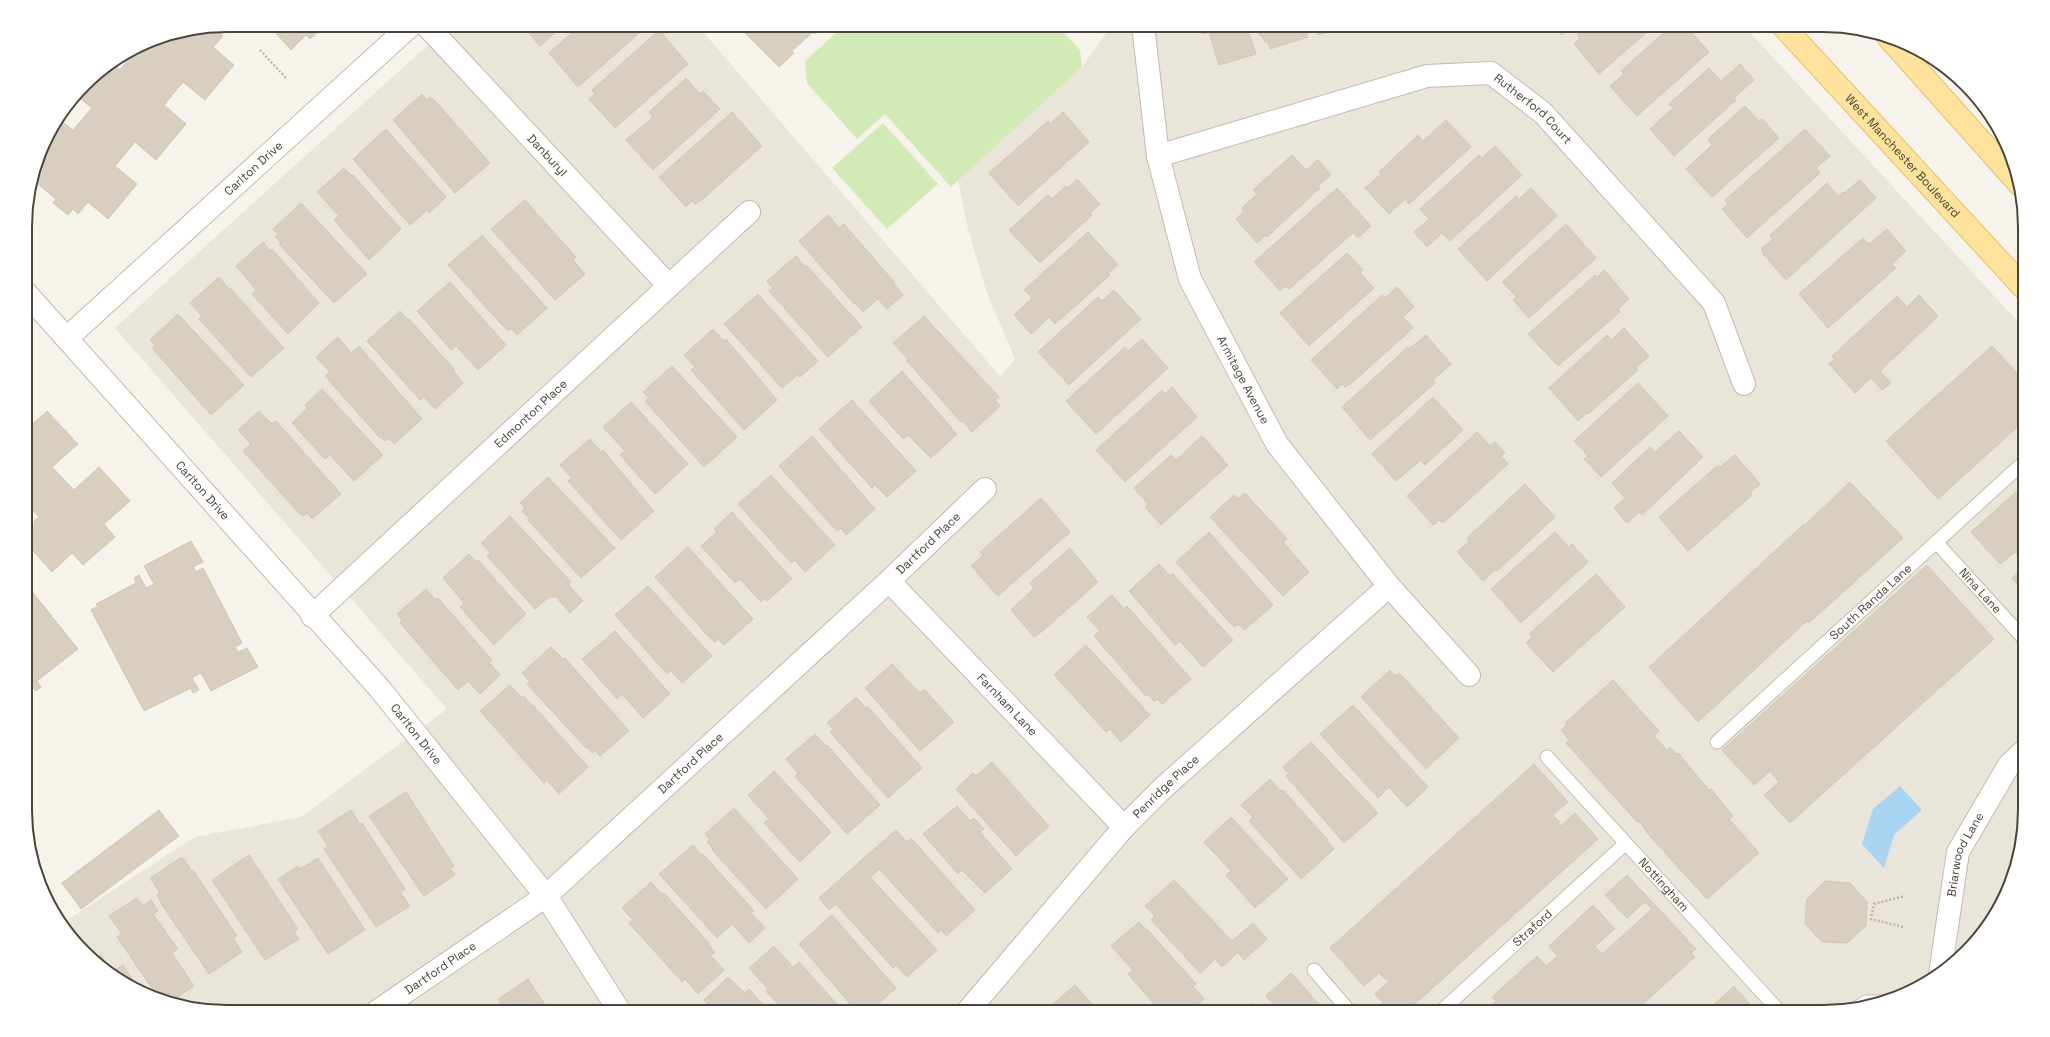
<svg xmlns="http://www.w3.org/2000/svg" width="2050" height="1037" font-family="'Space Grotesk',sans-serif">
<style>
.residential{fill:#eae5da}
.green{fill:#d2eab5}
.water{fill:#a9d4f2}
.building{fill:#d8cfc1;stroke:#d3c7b4}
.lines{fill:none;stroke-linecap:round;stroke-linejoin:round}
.service-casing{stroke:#c2bbae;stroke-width:15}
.minor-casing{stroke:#c2bbae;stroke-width:24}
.primary-casing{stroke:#e6c16a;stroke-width:24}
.path{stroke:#c4b79f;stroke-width:2.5;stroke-dasharray:2 2;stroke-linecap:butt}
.service{stroke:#fff;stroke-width:13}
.minor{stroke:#fff;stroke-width:22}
.primary{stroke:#ffe39c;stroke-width:22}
.labels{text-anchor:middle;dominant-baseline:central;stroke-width:4;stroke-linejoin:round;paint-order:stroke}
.street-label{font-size:12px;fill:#4b4439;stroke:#fff}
.rim{fill:none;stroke:#4b4439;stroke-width:2}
</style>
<rect width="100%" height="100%" fill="#f6f3ec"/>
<path class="residential" d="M450,25H697L1000,376L1015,359L987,293L968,229L958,180L1082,67L1112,25H1743L2024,328L2025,811L2021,850L2004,899L1975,943L1936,978L1888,1001L1836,1012H227L187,1008L138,991L104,970L67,933L61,924L195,837L301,817L447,709L115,328Z"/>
<g class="green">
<path d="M845,25H1057L1080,50L1082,67L951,187L885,114L857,139L807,83L805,61Z"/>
<path d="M883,123L938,184L887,229L832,168Z"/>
</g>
<path class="water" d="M1900,786L1922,810L1894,835L1884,868L1862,844L1873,809Z"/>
<g class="building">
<path d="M283,25H318L320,30L310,39L306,35L291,50L275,32Z"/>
<path d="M522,25H564L540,46Z"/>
<path d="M581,25H644L646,27L578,87L549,53Z"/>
<path d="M752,25H826L814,34L813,32L792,51L794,53L779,67L744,32Z"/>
<path d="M1200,25H1246L1256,54L1219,65L1209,32L1202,34Z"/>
<path d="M1257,25H1304L1308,37L1270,49L1268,42H1265L1262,36H1260Z"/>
<path d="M1315,25H1351L1318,35Z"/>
<path d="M1550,25H1570L1562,35Z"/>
<path d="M1589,25H1655L1599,74L1574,44L1580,38L1577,35Z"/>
<path d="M1672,25H1685L1709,52L1637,116L1610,86L1624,74L1621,71Z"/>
<path d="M215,27L223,36L213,47L234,65L205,100L183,82L164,105L186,124L156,160L135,142L115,166L137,184L108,219L88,202L78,214L73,209L68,215L53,203L56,199L39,185L40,183L35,179L44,169L39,164L46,138L60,120L73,130L92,108L77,96L94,75L112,63L120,70L139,47L150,40Z"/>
<path d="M659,30L688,64L615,128L589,99L595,94L592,90Z"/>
<path d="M1740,64L1754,80L1734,98L1736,100L1674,156L1650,129L1673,108L1669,104L1709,68L1721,81Z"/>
<path d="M686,78L700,94L703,91L720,109L653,170L626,140L653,117L649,112Z"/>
<path d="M422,94L427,100L430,97L436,102L490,163L455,193L393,120Z"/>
<path d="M1745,106L1759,121L1762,119L1779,138L1712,197L1686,169L1712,145L1708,139Z"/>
<path d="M732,112L762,146L703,199L695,204L692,201L686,207L659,177Z"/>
<path d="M1063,112L1089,142L1018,206L989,173L1048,121L1050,124Z"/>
<path d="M1446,120L1471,147L1409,204L1405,199L1389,214L1365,188L1381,174L1379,172L1418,135L1423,141Z"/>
<path d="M386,129L446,197L429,213L427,210L410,225L353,159Z"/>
<path d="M1805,129L1830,156L1816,168L1820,173L1747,238L1722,209L1728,204L1725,200Z"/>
<path d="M1495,146L1522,175L1450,241L1442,233L1427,247L1414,232L1429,219L1420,209L1479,155L1482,158Z"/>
<path d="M1292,155L1306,170L1318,160L1331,175L1318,186L1320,188L1267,237L1266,235L1257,243L1236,219L1244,211L1242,208L1257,194L1253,190Z"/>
<path d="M344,168L352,176L353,175L401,229L369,260L334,220L339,216L317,192Z"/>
<path d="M1077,179L1100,204L1090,213L1092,215L1040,263L1009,230L1048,195L1052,199L1066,186L1068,188Z"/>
<path d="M1860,180L1876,198L1786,280L1762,253L1763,252L1761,249L1773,239L1770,235L1827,183L1838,196L1843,192L1844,193Z"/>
<path d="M1337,188L1371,226L1358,238L1353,233L1295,284L1289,289L1286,286L1280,291L1254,262Z"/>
<path d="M1531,188L1557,216L1487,281L1458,249L1516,196L1519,199Z"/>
<path d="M525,200L576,257L573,260L585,274L555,300L491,229Z"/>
<path d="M301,203L367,274L334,303L279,244L281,243L275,237L278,234L273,229Z"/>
<path d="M828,215L839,228L844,224L895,283L894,284L903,295L887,309L878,299L863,312L855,303L854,304L799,241Z"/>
<path d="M1566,224L1596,258L1529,318L1513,300L1517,297L1502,282Z"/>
<path d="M1887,229L1906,251L1892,264L1896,268L1828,328L1799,294L1863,238L1869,244Z"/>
<path d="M1088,232L1118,265L1108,273L1110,275L1055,324L1049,317L1031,334L1014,315L1032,298L1024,290Z"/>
<path d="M482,235L547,308L517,335L511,328L509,331L502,325L448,265Z"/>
<path d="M263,242L270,251L272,249L319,303L288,334L252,294L256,290L236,266Z"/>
<path d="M1347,253L1363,270L1360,273L1374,288L1309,346L1280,313Z"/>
<path d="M796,256L806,267L807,266L862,327L828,357L769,291L773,288L767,281Z"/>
<path d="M1604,270L1629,299L1618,309L1620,312L1558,366L1528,334L1595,275L1597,277Z"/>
<path d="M219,277L229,289L230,288L284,348L251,377L199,319L202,316L190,303Z"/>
<path d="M450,282L506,345L478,370L456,346L451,350L417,311Z"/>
<path d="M1397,287L1414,307L1403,317L1413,328L1353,382L1345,387L1342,384L1337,389L1311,360L1382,295L1385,298Z"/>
<path d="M1114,290L1141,319L1069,385L1038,352L1098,297L1102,301Z"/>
<path d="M758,294L818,361L800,377L797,375L782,388L724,324Z"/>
<path d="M1919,295L1938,316L1880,371L1891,383L1882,390L1871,378L1855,393L1829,364L1835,358L1832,356L1897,296L1907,307Z"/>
<path d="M400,311L408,320L409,319L454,369L453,370L463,383L435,409L424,397L420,400L367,341Z"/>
<path d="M178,314L244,385L211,415L152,348L155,346L150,340Z"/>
<path d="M924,316L999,397L995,400L1000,406L972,432L962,420L961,422L906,360L908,359L893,343Z"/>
<path d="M1624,328L1649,356L1636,367L1638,370L1588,414L1587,413L1578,421L1549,388L1607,335L1611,340Z"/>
<path d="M713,329L724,341L726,339L777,400L744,430L691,370L695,367L684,355Z"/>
<path d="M1426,335L1451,364L1433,380L1435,383L1370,440L1342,407L1408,347L1409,349Z"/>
<path d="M338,337L351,353L359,346L422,419L394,444L389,438L385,441L381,437L380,438L325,376L330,372L316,357Z"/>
<path d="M1142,339L1168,368L1096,434L1066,401L1125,347L1128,351Z"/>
<path d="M1992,346L2024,381V421L1938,499L1886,441Z"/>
<path d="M672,366L737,437L704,467L645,401L649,398L643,392Z"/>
<path d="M902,371L957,434L931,458L908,435L903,439L869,401Z"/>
<path d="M1638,383L1668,416L1601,477L1584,459L1588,456L1574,441Z"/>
<path d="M1172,387L1197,417L1125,482L1096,450L1162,390L1165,394Z"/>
<path d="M322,389L383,455L354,481L330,455L325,459L292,423L307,408L305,405Z"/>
<path d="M1433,397L1463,430L1425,465L1421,460L1396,481L1372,454Z"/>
<path d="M852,400L916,471L887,497L875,485L872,488L819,429Z"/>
<path d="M631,402L688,464L655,494L620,455L625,451L603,427Z"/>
<path d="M47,411L78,444L52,467L74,490L99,467L130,501L104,524L115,537L83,565L72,553L52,572L26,543V531L35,523L34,521L39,517L26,503V430Z"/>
<path d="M259,411L272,424L276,421L341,494L312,519L307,513L303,516L297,511L243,451L251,444L238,430Z"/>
<path d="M1679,431L1703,457L1642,515L1639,512L1627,523L1614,508L1625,498L1612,483L1650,447L1655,452Z"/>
<path d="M1477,432L1490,446L1495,442L1505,453L1501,456L1508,464L1450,517L1442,523L1439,520L1433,525L1407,496Z"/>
<path d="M812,436L875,509L846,535L841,528L838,531L832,526L779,466Z"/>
<path d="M1202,436L1228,465L1161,525L1145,507L1148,504L1134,488L1171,455L1176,460Z"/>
<path d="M590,439L601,452L603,450L654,511L621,540L568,481L572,478L560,465Z"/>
<path d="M1735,455L1760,484L1750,493L1752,495L1688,551L1659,517L1718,465L1720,467Z"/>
<path d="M771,475L835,545L805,572L795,560L791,563L738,504Z"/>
<path d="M548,477L615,548L581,578L528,520L529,518L522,511L525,508L520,503Z"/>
<path d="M1850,482L1903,538L1809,623L1807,621L1698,722L1649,667L1804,524L1805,525Z"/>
<path d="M1525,484L1555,517L1497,571L1495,570L1483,581L1457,552L1469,541L1467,538Z"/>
<path d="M2024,485V562L2015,552L2000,564L1971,532Z"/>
<path d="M1245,493L1287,539L1283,542L1309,572L1283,596L1210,517L1234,495L1238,499Z"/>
<path d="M1041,498L1070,532L998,596L971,566L983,555L980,552Z"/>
<path d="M732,512L792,579L767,601L765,598L761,602L740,579L735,583L701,546L717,532L714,529Z"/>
<path d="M510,516L571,582L568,584L583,601L570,613L555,596L552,598L550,596L535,609L487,556L490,553L481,543Z"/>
<path d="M1209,532L1273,605L1245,630L1238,624L1235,627L1229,622L1176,562Z"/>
<path d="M1555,532L1569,547L1572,544L1588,562L1521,623L1491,589Z"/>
<path d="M191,541L203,562L193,567L196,572L203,568L242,643L235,647L238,652L247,648L258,667L211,691L201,673L192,678L199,690L193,693L191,688L144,711L91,610L98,606L96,604L136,583L134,578L139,575L146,588L154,584L144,566Z"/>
<path d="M688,547L753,619L724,645L718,639L715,642L708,636L655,577Z"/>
<path d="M1070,548L1098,582L1044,630L1034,637L1011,610L1034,588L1030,583Z"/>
<path d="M469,554L476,562L478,560L526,614L494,645L460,607L464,603L443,578Z"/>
<path d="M1159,564L1170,576L1173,574L1233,640L1203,667L1180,641L1175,645L1129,591Z"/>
<path d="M1927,565L1994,639L1790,823L1764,795L1779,782L1770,771L1754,785L1722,750Z"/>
<path d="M2024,568V592L2012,578Z"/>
<path d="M1596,574L1625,607L1553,672L1526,643L1532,637L1529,634Z"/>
<path d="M26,584L78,649L37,681L41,687L36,691L26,681Z"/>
<path d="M648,586L712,656L682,683L671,671L667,674L615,615Z"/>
<path d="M426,589L436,600L438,598L492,660L489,662L500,675L480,694L468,681L458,690L400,623L402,620L397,614Z"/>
<path d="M1112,595L1124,609L1127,606L1191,679L1162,704L1157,699L1154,701L1148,694L1146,696L1094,636L1100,631L1087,617Z"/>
<path d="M615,631L670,694L643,718L622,694L617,699L582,659Z"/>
<path d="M1086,645L1150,715L1121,742L1110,729L1106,732L1054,675Z"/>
<path d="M551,647L563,659L565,658L629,731L600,756L595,750L592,753L587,747L586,748L527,684L530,682L522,673Z"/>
<path d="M892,664L920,693L924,689L954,722L920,751L865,688Z"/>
<path d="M1390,670L1395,676L1399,673L1405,679L1459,738L1426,769L1361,697Z"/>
<path d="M1613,680L1659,731L1654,736L1667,750L1670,747L1677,754L1678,753L1709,790L1711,789L1733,816L1729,819L1759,853L1707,899L1648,834L1640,822L1638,823L1566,743L1569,740L1561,730L1567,725L1565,723Z"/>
<path d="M510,685L522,698L524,696L532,706L533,705L588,767L559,794L547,780L544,783L480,711Z"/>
<path d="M856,697L866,708L868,707L922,768L888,798L830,732L833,729L827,723Z"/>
<path d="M1353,705L1428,787L1407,807L1389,787L1378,798L1320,734Z"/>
<path d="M815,734L826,746L827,745L880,805L847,834L795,776L798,773L786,759Z"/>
<path d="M1311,742L1378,813L1344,843L1286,776L1289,774L1283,767Z"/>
<path d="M992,762L1049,826L1016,856L956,789L973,773L976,776Z"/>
<path d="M1534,764L1568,802L1553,815L1560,822L1558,824L1561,826L1575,813L1598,839L1406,1012H1391L1375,994L1389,981L1386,978L1385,979L1379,973L1364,986L1330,948Z"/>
<path d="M774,771L831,832L800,862L764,823L769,819L748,795Z"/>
<path d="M1270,779L1281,791L1283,790L1328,840L1327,841L1334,849L1301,879L1249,821L1253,817L1241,805Z"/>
<path d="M406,792L454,866L450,868L455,875L424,896L369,816Z"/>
<path d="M957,806L970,821L974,818L984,829L980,832L1012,869L985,893L962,870L958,874L923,834Z"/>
<path d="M734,808L798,879L766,909L712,850L713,849L707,842L710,840L705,834Z"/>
<path d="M159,810L179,836L81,909L62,883Z"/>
<path d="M351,810L360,824L362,823L405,889L400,892L410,906L376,927L324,849L328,846L318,831Z"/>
<path d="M1231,817L1288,879L1255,908L1226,875L1231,871L1204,842Z"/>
<path d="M896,830L907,842L911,838L975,910L946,936L941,930L938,933L879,869L870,877L937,950L907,977L896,965L893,968L836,904L829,910L819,898L857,864L865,873L866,872L858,863Z"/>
<path d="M693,845L701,855L703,854L754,911L751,913L765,928L749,943L732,924L717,938L659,874Z"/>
<path d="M249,855L298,929L294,932L299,939L265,960L212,880Z"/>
<path d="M182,857L192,871L193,870L237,936L233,938L242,952L209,974L162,905L157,894L160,893L150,878Z"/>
<path d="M318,858L365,930L328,954L278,879L298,866L300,869Z"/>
<path d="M1627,875L1696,949L1691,953L1695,957L1634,1012H1475L1480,1007L1484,1012L1496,1001L1492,997L1537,956L1546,966L1558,956L1549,946L1593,905L1615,929L1595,946L1602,954L1652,909L1645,902L1627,918L1605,895Z"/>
<path d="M1174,880L1232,941L1253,923L1267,939L1244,960L1238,952L1222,967L1215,959L1200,973L1151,920L1155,916L1145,906Z"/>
<path d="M1825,881L1850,883L1867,902L1866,926L1847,943L1822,942L1805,924L1807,899Z"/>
<path d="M39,882L51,895L47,899L40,887Z"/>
<path d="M651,882L662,894L664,893L709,943L708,944L715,952L711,956L724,970L698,994L685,979L682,982L629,923L633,920L622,908Z"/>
<path d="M137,898L143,906L151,900L158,911L153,914L178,949L172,953L194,986L170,1002L158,997L117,937L122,934L109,916Z"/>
<path d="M832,915L896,988L869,1012H866L862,1007L859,1010L853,1003L851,1005L799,944Z"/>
<path d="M1139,922L1146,930L1147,929L1196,984L1193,986L1204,999L1190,1012H1169L1167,1010L1161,1012L1128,974L1133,970L1111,946Z"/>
<path d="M774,946L793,967L799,962L844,1012H785L766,991L768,989L749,968Z"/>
<path d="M101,955L112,972L123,965L141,993L104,970L93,960Z"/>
<path d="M1291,973L1326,1012H1277L1279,1010L1266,996Z"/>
<path d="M728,977L745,993L749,989L770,1012H703L708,1004L704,1000Z"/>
<path d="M528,979L550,1012H505L498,999Z"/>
<path d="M1075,985L1099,1012H1044Z"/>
<path d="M1734,986L1757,1012H1706Z"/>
<path d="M1253,1003L1261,1012H1244Z"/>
</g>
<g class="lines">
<g class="service-casing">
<g id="service">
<path id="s1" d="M1936,542L2025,640"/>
<path id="s2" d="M1717,742L2024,462"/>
<path id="s3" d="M1547,757L1780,1012"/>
<path d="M1314,970L1350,1012"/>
<path d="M1858,1007L1866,1002H1882"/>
<path id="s4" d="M1440,1012L1625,844"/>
</g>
</g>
<g class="minor-casing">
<g id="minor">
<path id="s5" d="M426,25L669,286"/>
<path id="s6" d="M1143,25L1158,156L1190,279L1277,444L1389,586L1469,675"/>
<path id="s7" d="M1158,156L1427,76L1491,73L1543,113L1714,303L1744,384"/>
<path id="s8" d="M26,293L380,689L546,896L620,1012"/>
<path id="s9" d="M67,338L411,25"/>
<path id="s10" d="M889,581L1124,827"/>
<path id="s11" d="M312,616L749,212"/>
<path id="s12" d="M1940,974L1958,852L2009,765L2025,750"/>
<path id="s13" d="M376,1012L546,896L889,581L985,489"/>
<path id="s14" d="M967,1012L1124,827L1163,788L1389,586"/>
</g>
</g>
<g class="primary-casing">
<g id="primary">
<path id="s15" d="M1782,25L2024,288"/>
<path d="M1888,37L2020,185"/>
</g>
</g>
<g class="path">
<path d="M260,50L287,79"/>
<path d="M1903,927L1871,919L1874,904L1905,896"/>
</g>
<use href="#service" class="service"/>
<use href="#minor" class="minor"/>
<use href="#primary" class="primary"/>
</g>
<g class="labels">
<g class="street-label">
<text stroke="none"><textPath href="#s7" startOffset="400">Rutherford Court</textPath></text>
<text stroke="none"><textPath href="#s5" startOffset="178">Danburyl</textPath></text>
<text stroke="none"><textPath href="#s15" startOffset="178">West Manchester Boulevard</textPath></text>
<text stroke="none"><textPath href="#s9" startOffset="252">Carlton Drive</textPath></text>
<text stroke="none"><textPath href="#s6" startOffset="373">Armitage Avenue</textPath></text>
<text stroke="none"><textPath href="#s11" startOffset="298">Edmonton Place</textPath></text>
<text stroke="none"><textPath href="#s8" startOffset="265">Carlton Drive</textPath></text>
<text stroke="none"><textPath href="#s13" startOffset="726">Dartford Place</textPath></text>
<text stroke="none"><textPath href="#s1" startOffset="66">Nina Lane</textPath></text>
<text stroke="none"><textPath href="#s2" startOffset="208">South Randa Lane</textPath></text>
<text stroke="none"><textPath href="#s10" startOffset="171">Farnham Lane</textPath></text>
<text stroke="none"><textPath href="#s8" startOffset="589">Carlton Drive</textPath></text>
<text stroke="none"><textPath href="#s13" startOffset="402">Dartford Place</textPath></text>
<text stroke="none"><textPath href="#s14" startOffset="301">Penridge Place</textPath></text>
<text stroke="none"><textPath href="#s12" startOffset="123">Briarwood Lane</textPath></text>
<text stroke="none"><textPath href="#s3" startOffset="173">Nottingham</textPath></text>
<text stroke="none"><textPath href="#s4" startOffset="125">Straford</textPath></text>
<text stroke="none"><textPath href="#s13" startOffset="78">Dartford Place</textPath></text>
</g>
</g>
<path d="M0 0H2050V1037H0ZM227 32H1823A195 195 0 0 1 2018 227V810A195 195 0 0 1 1823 1005H227A195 195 0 0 1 32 810V227A195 195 0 0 1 227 32Z" fill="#fff" fill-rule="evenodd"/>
<path class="rim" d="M227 32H1823A195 195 0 0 1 2018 227V810A195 195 0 0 1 1823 1005H227A195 195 0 0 1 32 810V227A195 195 0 0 1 227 32Z"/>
</svg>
